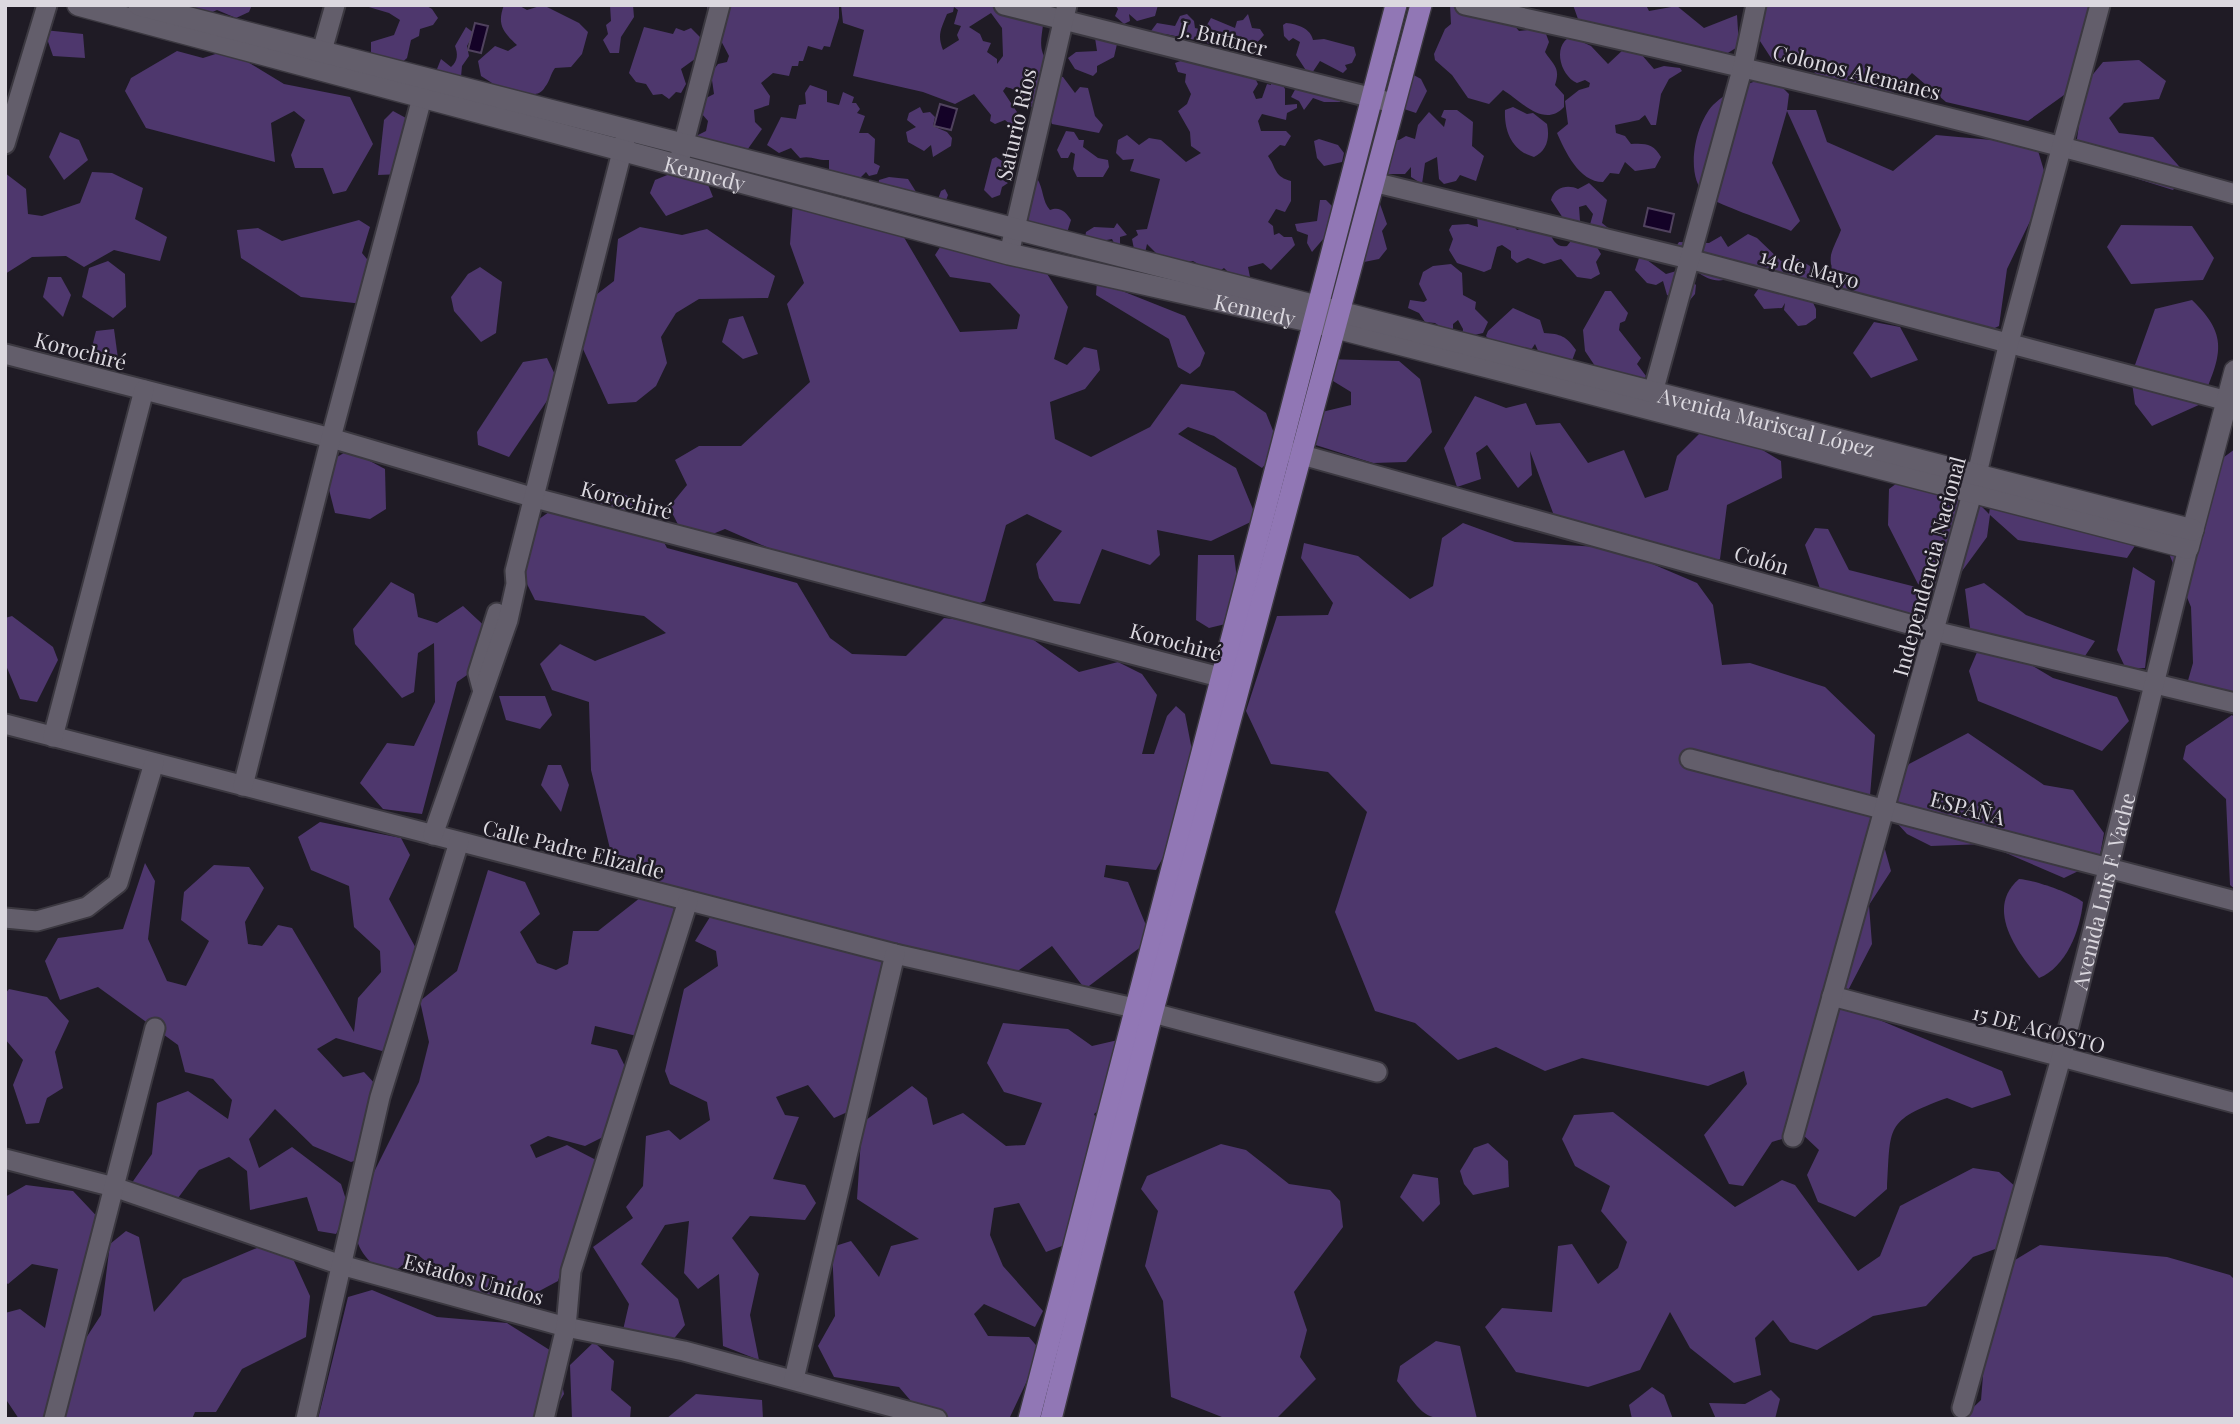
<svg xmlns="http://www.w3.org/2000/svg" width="2240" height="1424" font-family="'Playfair Display',serif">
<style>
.green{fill:#4e376d;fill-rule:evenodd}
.water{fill:#140227;stroke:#50425e;stroke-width:2}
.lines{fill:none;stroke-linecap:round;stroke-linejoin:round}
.street-casing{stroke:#3b3840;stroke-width:23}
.secondary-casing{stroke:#3b3840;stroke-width:24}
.primary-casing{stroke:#3b3840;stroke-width:24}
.street{stroke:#635e6b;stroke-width:19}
.secondary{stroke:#635e6b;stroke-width:21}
.primary{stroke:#9177b5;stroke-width:21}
.labels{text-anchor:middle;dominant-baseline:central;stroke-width:5;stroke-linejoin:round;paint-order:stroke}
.street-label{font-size:21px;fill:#dbd8df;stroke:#1f1b25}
</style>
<rect width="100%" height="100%" fill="#1f1b25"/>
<g class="green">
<path d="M152,5H252L249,12L236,18L217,10L208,14Z"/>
<path d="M362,5H425L432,9L438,18L433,25L420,29L419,36L411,40L407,58L398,66L371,56V42L394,35L400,20L389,13Z"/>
<path d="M504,5H518L527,10L543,5L579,23L588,32L582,54L571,67L555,68C550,75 550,81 545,87C535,104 515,85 503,90L481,76L478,61L495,46L508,51L517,45C502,31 497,24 504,5Z"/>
<path d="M610,5H633L634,17L621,37L619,53H610L603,40L608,34L606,25L611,21Z"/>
<path d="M707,5H839V18L830,47L824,46L822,50L808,46L803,61H799L798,66H792L789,76L773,73L761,83L770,96L769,105L754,110L755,122L762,129L745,153L694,146L696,136L706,131L708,121L702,114L704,99L714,94L711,73L718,64L727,62L729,56L707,14Z"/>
<path d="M993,5L1032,15L1043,25C1041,41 1038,52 1050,64L1035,108L1024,104C1017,94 1019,90 1006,87L1003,91L1021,118L1018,131L1005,120L995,124L990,121L991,115L974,94L955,104L923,92L853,76L864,30L843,23L841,5ZM954,7L958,10L954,24L961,26L957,35L959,40L943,50C937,35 941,29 947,14L953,12ZM991,13L1002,28L1003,56L997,64V59L987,52L991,43L983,41L980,34L969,27Z"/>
<path d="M1115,5H1158L1155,16L1137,21L1129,14L1130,21L1124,24L1115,16L1118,9Z"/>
<path d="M1450,5H1497L1519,31L1535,29L1546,34L1549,42L1545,52C1553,65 1561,67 1555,85L1564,95V107C1544,129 1520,100 1503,90L1489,104L1468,98L1452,75L1435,60L1434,54L1445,29L1451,24Z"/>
<path d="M1573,5H1646L1649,11L1677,6L1704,28L1737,15L1739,46L1715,61L1583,33Z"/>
<path d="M1759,5H2089L2088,67L2071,90L2028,121L1946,102L1912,73L1885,102L1844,101L1813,71L1773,61L1758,38Z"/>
<path d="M1187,14L1194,21L1195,28L1204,30L1211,18L1235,28L1237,21L1243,20L1248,14L1252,28L1260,29L1264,35L1252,48L1238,40L1233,34L1232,41L1221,50L1207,43L1203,35L1196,40L1165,34L1157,38L1151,31L1157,23L1175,26L1180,16Z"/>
<path d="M1286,23C1298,24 1311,29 1313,40L1324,39L1354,47L1356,55L1352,63L1345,65L1347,69L1343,73L1320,61L1312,73L1307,72L1296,55L1300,42L1293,38L1289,41L1284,36L1283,25Z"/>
<path d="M466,27L474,33L467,46L469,56L462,66L461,77L441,73L437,69L441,59L451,67C458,61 458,54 455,46Z"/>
<path d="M644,27L673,34L676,28L684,31L691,28L701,38H708L699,56L681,69L686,84L681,93L676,92L669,99L662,94L653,95L646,84L636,82L629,73Z"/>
<path d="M1101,29L1111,43L1117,44L1114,57L1097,66V72L1093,76L1075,69L1068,58L1076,52L1097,51L1095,38Z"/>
<path d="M44,30L83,34L85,58L53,56Z"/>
<path d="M1575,35L1578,40L1591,46L1608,64L1625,48L1641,54L1654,69L1664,66L1680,68L1682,71L1669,79L1661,94L1656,125H1651L1645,115L1639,120L1615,125L1616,133L1625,136L1631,144C1645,143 1654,144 1661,157L1655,168L1635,171L1625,162L1619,174L1610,173L1603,182C1579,182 1565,151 1557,133L1568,124L1565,101L1579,90L1589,87L1590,83L1585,80L1577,83C1559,75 1551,41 1575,35Z"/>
<path d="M228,50L284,84L350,97L373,144L346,191L333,194L323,168H295L291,155L305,120L294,111L271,123L275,162L146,128L125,91L131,78L177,51L203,58Z"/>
<path d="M1186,50L1255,78L1258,84L1253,92L1256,99L1262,98L1267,84L1271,85V78L1279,79L1285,89V105L1297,104V108L1287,113L1286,120L1262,114L1258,121L1261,131H1286L1291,136L1285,146L1280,145L1268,156C1276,167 1274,177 1291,181V201L1285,212L1276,209L1268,222L1273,226L1274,235L1279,233L1284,237H1292L1295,245L1271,270L1263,263L1248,267L1250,277L1232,276L1224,268L1215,274L1193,261C1181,264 1171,254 1162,259L1147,244L1145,253L1134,249L1132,239L1138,235L1136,230L1147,229L1160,179L1130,171L1134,159L1123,160L1116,153L1118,140L1127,135L1139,145L1149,138L1161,140L1186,162L1201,153L1191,146L1190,132L1178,111L1187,104L1191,94L1185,82L1186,74L1178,72L1175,63L1183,60Z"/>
<path d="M2139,60L2166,81L2159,99L2124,103L2109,118L2119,133L2153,137L2186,174L2173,190L2074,159L2085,84L2103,62Z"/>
<path d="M1410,73L1421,79L1427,91L1416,113L1404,109Z"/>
<path d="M1058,76L1063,77L1075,93L1080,87L1088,88L1095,116L1103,125L1099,133L1052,124L1047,112Z"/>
<path d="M1771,76L1789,94L1787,110H1816L1827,142L1893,171L1936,135L2036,144L2048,184L2007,269L1999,326L1963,343C1927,330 1824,306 1831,255C1833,247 1838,238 1841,230L1787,111L1772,163L1800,221L1791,231C1775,224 1716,204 1706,196C1684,176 1695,124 1713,105C1729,89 1750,83 1771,76Z"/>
<path d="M810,85L827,91V102L839,105L843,92L854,97L852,103H856L860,109L857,113L865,116L859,133H868L875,139L874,163L880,166L877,174L869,176L866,172L860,178L829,173V160C818,161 811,155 800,158L791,148L779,153L767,145L781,117L796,119L799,105L806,104L805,93Z"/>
<path d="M1297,86L1342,95L1340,102H1324L1313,98L1304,110L1299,101L1291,97Z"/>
<path d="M920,107L923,113L930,112L935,117L933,126L947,132L952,138L951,146L933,157L931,145L924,151L908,142L906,132L916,127L907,120L909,113Z"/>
<path d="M1513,107L1527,114L1533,113L1547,124C1550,138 1547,151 1534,157C1512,151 1504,131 1505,110Z"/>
<path d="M1444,110H1457L1473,122L1472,146L1484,156L1476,181L1460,175L1456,181L1444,184L1439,179L1437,157L1425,163L1422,184L1411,177V167L1405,174H1386L1387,139L1399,140L1406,136L1415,139L1418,125L1429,112L1444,127L1446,119L1441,117Z"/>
<path d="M393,111L417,124L402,174L378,175L384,120Z"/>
<path d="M1066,131L1074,132L1079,140H1084L1083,147L1098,158L1108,160L1109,167L1103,177H1077L1073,169L1075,154L1071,152L1068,158H1061L1057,150Z"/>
<path d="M60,132L79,140L88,160L64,180L49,157Z"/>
<path d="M1319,139L1338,145L1344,153L1342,162L1324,166L1317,158L1314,141Z"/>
<path d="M996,157L1002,161L1001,179L1008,183L1002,187L1000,195L992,198L984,190L992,159Z"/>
<path d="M699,162L713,197L666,216L650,193L655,180Z"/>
<path d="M92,172L112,173L143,188L135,219L167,237L160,261L114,250L84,267L66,256L32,257L5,274V173L26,189L28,214L42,216L80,203Z"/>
<path d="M889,177L908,179L918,195L938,199L941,191L945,189L948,195L944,206L878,188L879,180Z"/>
<path d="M1037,178C1044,190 1042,201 1050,210C1060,206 1066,212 1071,220L1066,236L1028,227L1021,211L1031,181Z"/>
<path d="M1589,183L1607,200L1602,223L1612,231L1589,228L1593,214L1586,205L1579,207L1580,221L1570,223L1563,218L1551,200C1554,187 1568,184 1578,189Z"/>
<path d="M818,189L864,217L889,212L960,332L1017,329L1020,315L990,283L950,277L935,255L942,244L1039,261L1068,307L1054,359L1067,365L1084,347L1097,350L1100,370L1085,389L1050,402L1055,439L1091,457L1150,427L1181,384L1234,391L1266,413L1280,448L1262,468L1214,436L1188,427L1178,434L1236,468L1257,519L1211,541L1157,530L1160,555L1150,565L1102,549L1080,604L1054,601L1039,578L1036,564L1062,531L1027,514L1006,525L985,601L961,611L924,590L829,574L725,529L688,544L669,507L687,485L675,460L699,446H741L810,382L787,304L804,283L790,244L793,201Z"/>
<path d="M1320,200H1326L1334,208L1331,230L1312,252L1307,243L1308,235L1297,231L1295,224L1317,221Z"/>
<path d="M1375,204H1380L1387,224L1382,231L1387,249L1379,259L1359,263Z"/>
<path d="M1504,214L1517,230L1527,227L1549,230C1552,239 1556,248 1567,246L1574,237L1595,244L1601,254L1596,262L1600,274L1591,279L1577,277L1561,259L1544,264L1528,258L1517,263L1511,258V251L1502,245L1497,247L1491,269L1484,272L1457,263L1449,250L1453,239L1449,230L1452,225L1468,224L1478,227L1477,217Z"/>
<path d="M359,220L370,227L362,253L381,276L363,304L301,297L241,258L237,230L258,228L282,241Z"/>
<path d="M1117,223L1127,235L1120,237V247H1116L1112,239L1101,241L1085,238L1086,232L1094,227L1114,228Z"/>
<path d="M2121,225L2192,226L2214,258L2203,280L2131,284L2107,247Z"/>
<path d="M640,227L682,235L707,229L775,276L768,298L699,299L676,313L661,337L667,363L656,386L636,402L608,404L578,338L592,298L614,281L618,239Z"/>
<path d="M1748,234L1757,238L1781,261L1793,256L1810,266L1817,279L1807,290L1816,309V318L1806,325L1798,326L1784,310L1785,303L1782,308L1764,309L1754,295L1761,285L1730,277C1711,290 1688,264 1673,251L1679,242L1709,243L1721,236L1728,247Z"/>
<path d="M1643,257L1666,274L1680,270L1696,285L1695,294L1690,300L1681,302L1667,295L1663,281L1656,285L1647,283L1635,270L1639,258Z"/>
<path d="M108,261L125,274L126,307L113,318L82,297L89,268Z"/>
<path d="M1451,264L1462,273L1463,295L1476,302L1475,309L1488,322L1483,333L1462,338L1463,329L1458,320L1453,324V335L1435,323L1425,322L1419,313L1408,308L1410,300L1424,302L1427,300L1419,284L1423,272L1433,266Z"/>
<path d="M480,267L502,282L496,333L481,342L454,311L451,297L468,274Z"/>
<path d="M48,277H61L71,295L63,317L43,297Z"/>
<path d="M1097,281L1185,316L1205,353L1200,366L1190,374L1178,367L1169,339L1096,295Z"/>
<path d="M1605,291H1611L1628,313L1625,321L1620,323L1619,330L1641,358L1637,364L1646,376L1642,384L1599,372L1585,351L1583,330Z"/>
<path d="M2192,300C2232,338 2219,358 2201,404L2152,426L2135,404L2131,376L2155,309Z"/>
<path d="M1513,308L1540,320L1544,333C1561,334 1566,336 1576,350L1570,366L1553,362L1550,353H1539L1535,344L1531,350L1490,341L1486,336L1488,331Z"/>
<path d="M743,316L758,354L743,359L722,342L729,319Z"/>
<path d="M1874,322L1900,327L1918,360L1871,378L1853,353Z"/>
<path d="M114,329L119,366L91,351L96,331Z"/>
<path d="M547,358L559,383L509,457L478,445L477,432L523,362Z"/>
<path d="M1323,359L1399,361L1420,379L1432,432L1406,462L1373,463L1306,442L1301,417L1351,405V392L1320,373Z"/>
<path d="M1475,396L1506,408L1526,403L1536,425L1560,423L1588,463L1624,450L1645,498L1668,490L1677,456L1705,428L1734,433L1781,461L1782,478L1727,505L1720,559L1695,569L1559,529L1530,451L1532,475L1518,488L1487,445L1476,453L1481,479L1457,487L1444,448Z"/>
<path d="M2235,449V700L2187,684L2193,663L2191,607L2170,556L2220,460Z"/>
<path d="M349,450L385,469L386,509L370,519L335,513L326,478L337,457Z"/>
<path d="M1916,469L1947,471L1989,514L1993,488L2138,541L2127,558L2018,540L1990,515L1987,537L1943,597L1918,584L1888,525L1889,489Z"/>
<path d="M619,492L644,504L667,548L797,583L830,638L852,654L906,656L944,618L1014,626L1079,672L1118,662L1142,674L1157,695L1142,754H1154L1167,716L1176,706L1185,714L1200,792L1156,870L1106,865L1104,877L1128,882L1148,930L1146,943L1085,989L1052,946L1011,976L899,949L902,970L885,991L852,1110L834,1118L808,1085L776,1097L785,1115L799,1117L773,1179L805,1185L816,1203L805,1220L750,1216L732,1238L759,1274L750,1315L759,1360L723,1346L719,1274L698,1289L684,1273L689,1221L665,1225L641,1264L678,1299L685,1325L672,1341L623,1330L629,1304L593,1247L633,1218L626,1207L643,1186L646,1136L669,1130L680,1140L710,1120L707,1102L670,1084L665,1071L684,989L718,966L716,951L695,941L710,917L770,915L657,885L611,853L591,770L589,702L552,690L540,664L560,644L595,661L666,633L644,616L535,600L516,562L532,524L566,500Z"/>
<path d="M1463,523L1515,542L1615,548L1697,583L1713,605L1722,665L1750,663L1825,687L1875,735L1870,796L1891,871L1869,905L1872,944L1841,1004L2002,1071L2011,1095L1972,1108L1947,1098C1884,1121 1891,1126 1887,1189L1855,1217L1818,1202L1807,1175L1819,1150L1801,1133L1772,1142L1743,1186L1729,1184L1704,1135L1747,1084L1744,1071L1708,1086L1582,1058L1545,1071L1496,1047L1458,1060L1415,1023L1375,1011L1335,912L1367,812L1328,772L1271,764L1246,711L1277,616L1328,615L1333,603L1301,558L1304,543L1358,556L1410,599L1433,586L1442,538Z"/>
<path d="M1815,528L1828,529L1849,570L1916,587L1932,625L1876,615L1828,612L1805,545Z"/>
<path d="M1198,555H1234L1242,620L1209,628L1196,620Z"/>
<path d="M2133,567L2155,581L2145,668L2126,669L2117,650Z"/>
<path d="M391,582L414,594L418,617L437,623L463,606L507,647L457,682L422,814L383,809L360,783L387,743L414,746L435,702L434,643L418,653L414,692L402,698L355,644L353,629Z"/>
<path d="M1984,583L2026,615L2095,641L2077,668L2013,654L2053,678L2117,697L2129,721L2102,751L1978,701L1969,671L1980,645L1985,643L1970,628L1965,589Z"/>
<path d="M12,616L53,647L58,660L37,702L20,699L5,663V618Z"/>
<path d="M499,696H545L552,715L540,729L506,720Z"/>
<path d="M2232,715L2235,718V889L2230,885L2226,799L2183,759L2186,746Z"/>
<path d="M1968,733L2044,785L2073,790L2104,833L2099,861L2064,878L1985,844L1931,846L1907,834L1884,809L1909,764Z"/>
<path d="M548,765H561L569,785L561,812L541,785Z"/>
<path d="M320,822L401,838L410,855L389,899L424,963L394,1045L382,1051L336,1038L317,1049L343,1077L364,1072L378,1087L371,1155L351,1162L313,1146L275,1109L249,1139L259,1168L292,1147L341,1184L349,1209L336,1234L318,1231L307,1197L250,1210L247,1171L229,1157L199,1170L175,1202L129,1187L152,1154L157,1103L188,1091L228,1119L232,1100L213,1079L185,1072L178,1045L98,987L60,1000L45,961L58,938L123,929L145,863L155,881L148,939L167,981L186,986L209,941L181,920L184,892L214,865L249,867L264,888L245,922L248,944L262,946L278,925L292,928L354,1032L358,998L381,972L380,951L354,927L349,886L311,870L298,837Z"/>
<path d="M488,870L525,882L540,914L520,932L537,963L556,970L568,964L573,931H598L650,890L668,894L681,927L643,1007L645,1038L595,1026L591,1044L617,1050L632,1081L603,1137L585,1146L548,1136L530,1145L536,1158L567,1145L598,1161L558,1281L515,1304L457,1287L417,1254L390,1275C363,1262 352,1242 354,1212L419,1082L429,1042L420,1001L457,971Z"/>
<path d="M2019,879C2035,880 2071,893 2083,902C2080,931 2066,967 2039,978C2016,951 1985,908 2019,879Z"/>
<path d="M9,989L47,997L69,1021L55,1052L63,1088L47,1098L39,1123L26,1124L13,1085L23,1060L5,1039V994Z"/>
<path d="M1003,1023L1068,1029L1092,1046L1118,1040L1116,1096L1094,1114L1104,1133L1078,1240L1046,1252L1019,1203L994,1208L990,1235L1003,1266L1043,1311L1035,1327L984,1304L974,1314L988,1336L1029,1337L1041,1351L1010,1417L939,1419L922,1414L899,1387L834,1377L818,1346L835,1316L832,1247L851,1241L879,1277L891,1246L919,1239L857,1199L862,1123L912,1086L927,1098L933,1125L963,1113L1006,1146L1025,1145L1042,1103L1004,1092L987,1063Z"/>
<path d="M1613,1112L1735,1207L1782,1180L1795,1185L1858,1271L1880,1256L1900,1206L1973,1168L1999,1172L2018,1189L2012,1243L1973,1257L1926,1306L1873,1316L1817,1350L1790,1342L1773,1320L1755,1338L1761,1375L1734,1383L1690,1348L1670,1312L1640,1370L1588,1387L1516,1372L1485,1327L1502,1308L1552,1312L1558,1246L1572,1244L1598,1284L1618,1268L1627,1242L1601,1211L1610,1186L1575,1166L1562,1139L1574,1115Z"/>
<path d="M1488,1143L1508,1161L1509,1187L1473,1195L1464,1184L1460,1171L1474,1148Z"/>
<path d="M1221,1144L1246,1150L1289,1184L1330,1190L1340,1201L1343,1227L1294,1292L1307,1330L1300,1357L1316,1379L1276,1419H1227L1171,1397L1163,1301L1145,1266L1158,1211L1141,1189L1147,1176Z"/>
<path d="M1413,1174L1438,1178L1440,1204L1423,1222L1400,1197Z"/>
<path d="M26,1185L73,1191L106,1226L95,1305L54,1373L59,1406L50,1419H19L5,1398V1313L20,1309L45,1328L58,1269L32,1264L8,1284L5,1282V1197Z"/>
<path d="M126,1231L139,1237L154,1312L183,1279L271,1242L289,1250L310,1296L306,1337L242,1369L216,1412H195L192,1419H62L60,1378L101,1315L110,1244Z"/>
<path d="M2040,1245L2167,1257L2230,1275L2235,1280V1419H1961L1981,1400L1990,1290L2015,1260Z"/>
<path d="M372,1290L437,1317L507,1323L556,1354L564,1394L549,1419H318L348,1297Z"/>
<path d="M1436,1341L1460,1346L1477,1419C1423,1419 1430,1423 1397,1381L1400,1366Z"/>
<path d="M594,1342L614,1361L611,1390L631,1407L630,1419H572L570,1365Z"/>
<path d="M1652,1387L1664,1395L1673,1419H1632L1629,1405Z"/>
<path d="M1771,1390L1780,1399L1775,1419H1716L1709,1403L1745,1404Z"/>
<path d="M696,1394L762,1400L763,1419H666Z"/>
</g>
<g class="water">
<path d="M475,23L488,26L481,53L468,50Z"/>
<path d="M940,104L957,109L951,130L934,126Z"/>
<path d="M1648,208L1674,214L1670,232L1644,226Z"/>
</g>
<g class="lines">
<g class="street-casing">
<g id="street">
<path d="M1004,5L1393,103"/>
<path d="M1465,5C1723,61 1980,122 2235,194"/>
<path d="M318,65L335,5"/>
<path d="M5,144L47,5"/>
<path d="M678,165L720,5"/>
<path d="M1373,182L1689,259L2235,403"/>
<path d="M1009,254L1067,5"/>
<path d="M5,354L331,438L535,498L1235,681"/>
<path d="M1649,407L1743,66L1756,5"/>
<path d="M1288,451L1934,631L2235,703"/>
<path d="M482,688L478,673L497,613"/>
<path d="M5,724L895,954L1134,1008L1377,1072"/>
<path d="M53,737L144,390"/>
<path d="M1690,759L2235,901"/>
<path d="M243,786L331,438L426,83"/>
<path d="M433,835L508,620L516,584L515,571L626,136"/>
<path d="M5,918L37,921L87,907L118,883L154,763"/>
<path d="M1832,996L2235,1103"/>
<path d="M1793,1137L1973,490L2009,342L2100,5"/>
<path d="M5,1159L114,1187L341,1265L566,1327L684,1351L937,1419"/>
<path d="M794,1379L895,954"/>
<path id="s1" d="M1962,1408L2061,1058L2188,548"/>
<path d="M54,1419L155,1028"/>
<path d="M306,1419L380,1097L459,842"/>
<path d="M544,1419L566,1327L571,1271L688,901"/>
</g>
</g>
<g class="secondary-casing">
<g id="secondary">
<path id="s2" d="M78,5L1009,254L1313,322L2188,548L2235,371"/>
<path id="s3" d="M139,5L2193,530"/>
</g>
</g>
<g class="primary-casing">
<g id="primary">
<path d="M1029,1419L1396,5"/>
<path d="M1051,1419L1152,1014L1421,5"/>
</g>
</g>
<use href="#street" class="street"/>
<use href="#secondary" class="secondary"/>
<use href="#primary" class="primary"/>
</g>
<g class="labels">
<g class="street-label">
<text transform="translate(1224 37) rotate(14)">J. Buttner</text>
<text transform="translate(1857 71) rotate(14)">Colonos Alemanes</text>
<text transform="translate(1015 124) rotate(-77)">Saturio Rios</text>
<text stroke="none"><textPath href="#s2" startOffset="649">Kennedy</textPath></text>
<text transform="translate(1810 267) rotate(15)">14 de Mayo</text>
<text stroke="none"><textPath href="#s2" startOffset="1216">Kennedy</textPath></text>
<text transform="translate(81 350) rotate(15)">Korochiré</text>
<text stroke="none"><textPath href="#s3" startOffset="1680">Avenida Mariscal López</textPath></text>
<text transform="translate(627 499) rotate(15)">Korochiré</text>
<text transform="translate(1762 559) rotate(16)">Colón</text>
<text transform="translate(1928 566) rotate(-75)">Independencia Nacional</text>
<text transform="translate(1176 641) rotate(15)">Korochiré</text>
<text transform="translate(1968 807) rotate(15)">ESPAÑA</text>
<text transform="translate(574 848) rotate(14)">Calle Padre Elizalde</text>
<text stroke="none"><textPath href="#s1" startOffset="536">Avenida Luis F. Vache</textPath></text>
<text transform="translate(2039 1028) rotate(15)">15 DE AGOSTO</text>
<text transform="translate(474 1278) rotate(15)">Estados Unidos</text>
</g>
</g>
<rect width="2240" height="1424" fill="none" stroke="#dbd8df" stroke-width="14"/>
</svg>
